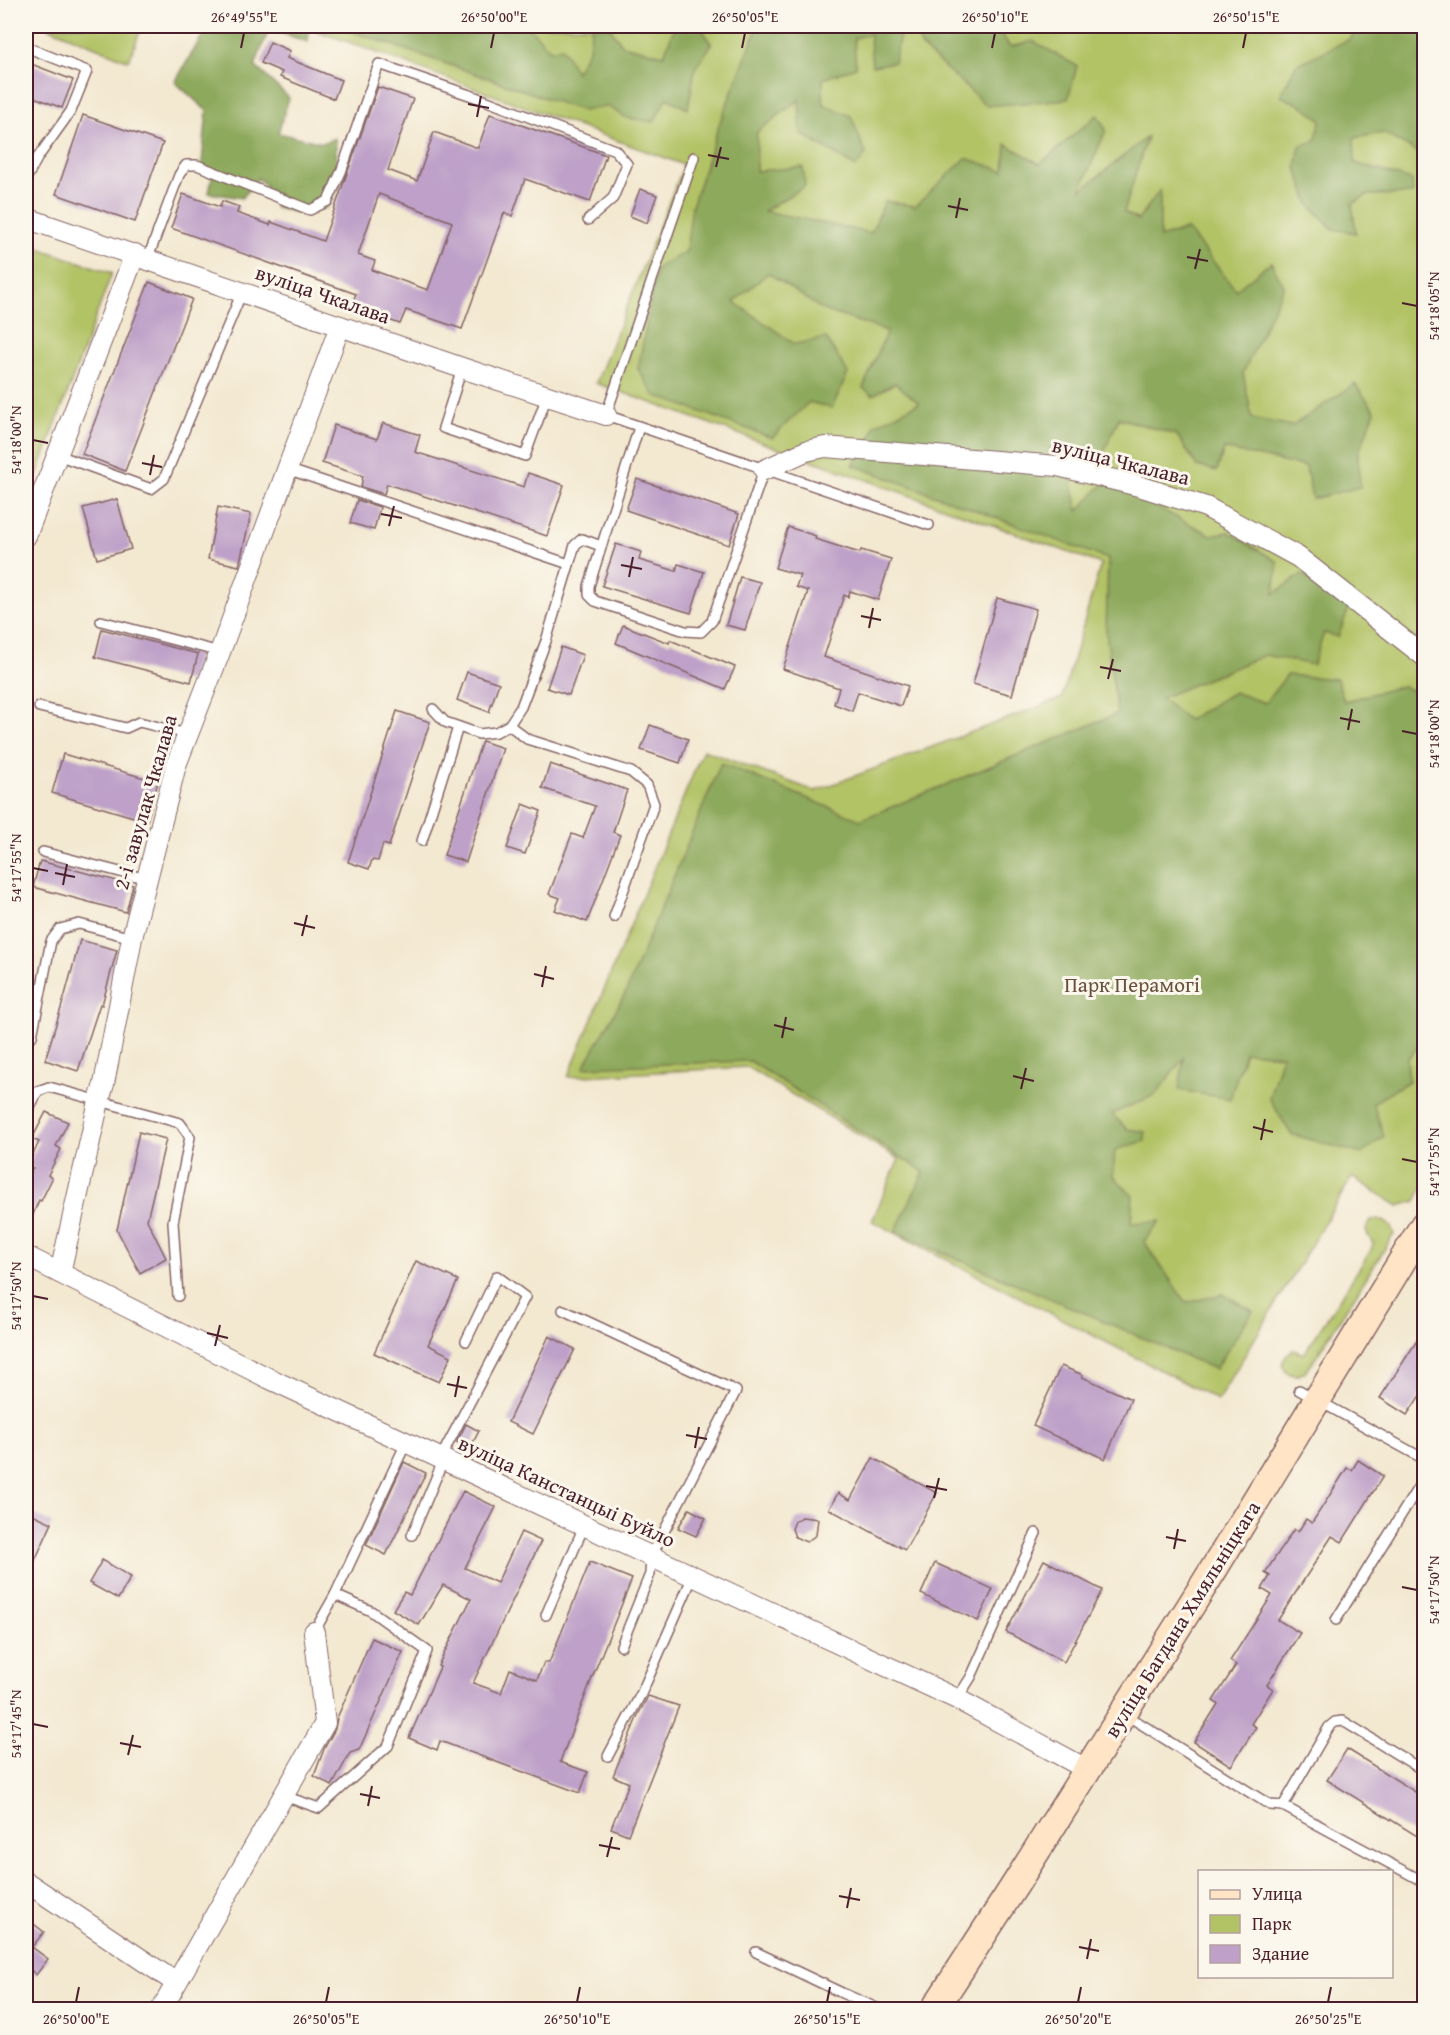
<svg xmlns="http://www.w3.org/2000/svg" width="1450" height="2035" font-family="'Gentium Book Plus',serif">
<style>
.green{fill:#b2c366;stroke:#7e7148;stroke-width:1.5}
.forest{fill:#8da95b;stroke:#6c6443;stroke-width:1.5}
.building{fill:#bea0c8;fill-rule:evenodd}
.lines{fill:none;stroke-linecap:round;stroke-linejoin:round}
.lane-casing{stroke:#856565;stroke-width:12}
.street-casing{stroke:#856565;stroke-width:22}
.secondary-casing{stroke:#856565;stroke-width:30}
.lane{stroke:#fff;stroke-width:9}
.street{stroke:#fff;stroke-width:20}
.secondary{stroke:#ffe4c6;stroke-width:27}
.ticks{fill:none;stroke:#4a1f2b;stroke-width:2}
.labels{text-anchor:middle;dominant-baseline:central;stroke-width:6;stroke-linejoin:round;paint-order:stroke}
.street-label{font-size:21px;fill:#4a1f2b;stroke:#fbf7ec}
.park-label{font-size:21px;fill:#69503d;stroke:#fbf7ec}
.neatline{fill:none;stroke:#4a1f2b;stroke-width:2}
.ticks-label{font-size:15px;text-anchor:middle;fill:#4a1f2b}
</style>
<rect width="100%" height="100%" fill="#fbf7ec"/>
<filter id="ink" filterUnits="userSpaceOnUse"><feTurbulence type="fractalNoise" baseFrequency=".0167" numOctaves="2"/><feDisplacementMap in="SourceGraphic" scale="12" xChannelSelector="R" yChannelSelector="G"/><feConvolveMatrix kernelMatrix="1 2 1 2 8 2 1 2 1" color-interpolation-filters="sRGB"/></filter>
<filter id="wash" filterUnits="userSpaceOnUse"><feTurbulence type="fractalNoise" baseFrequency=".008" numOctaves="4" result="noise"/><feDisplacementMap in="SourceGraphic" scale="24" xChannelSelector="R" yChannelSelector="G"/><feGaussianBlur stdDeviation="1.35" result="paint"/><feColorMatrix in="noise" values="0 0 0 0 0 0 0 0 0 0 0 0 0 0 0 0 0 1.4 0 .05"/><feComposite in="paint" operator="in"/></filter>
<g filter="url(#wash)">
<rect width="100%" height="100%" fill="#f3e8d0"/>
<g class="green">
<path d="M45,26H142L129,61Z"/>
<path d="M304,26H1424V1185L1416,1201L1398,1206L1352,1177L1218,1400L872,1221L899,1159L747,1067L568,1077L703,750L815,791L1062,698L1101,564L596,383L684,165Z"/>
<path d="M26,244L112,273L26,504Z"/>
<path d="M1378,1219C1386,1222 1392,1225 1394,1234L1311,1365C1303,1375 1298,1378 1286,1372L1282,1364L1286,1355L1293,1350L1304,1354L1371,1250L1373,1243L1368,1236L1366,1229L1371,1221Z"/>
</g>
<g class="forest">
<path d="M208,26H309L308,42L269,29L255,66L289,98L278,133L323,143L335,138L339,178L326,208L295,212L275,208L276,199L258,178L242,198L209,193L212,178L202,163L207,111L175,82Z"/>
<path d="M337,26H528L550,50L562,47L576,72L589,49L592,26H609L622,45L664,55L675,26H700L712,44L695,68L688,109L667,98L654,122L627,118L607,106L583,111Z"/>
<path d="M758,26H902L894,62L872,66L870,34L854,38L856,67L823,79V104L851,116L866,154L856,167L801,134L799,100L757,132L756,171L803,167L805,186L764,211L871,233L885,201L915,206L966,158L1004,171L1006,144L1040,164L1097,115L1106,130L1080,191L1147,137L1124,212L1138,220L1160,190V238L1187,229L1236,290L1271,262L1284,286L1243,373L1252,418L1292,426L1355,384L1375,411L1358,454L1360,487L1312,499L1306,467L1224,449L1217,471L1197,466L1177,435L1119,418L1099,463L1077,454L1071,478L1078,511L1114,472L1135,496L1211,535L1229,532L1278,562L1274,594L1302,574L1349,608L1338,637L1324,633L1313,665L1265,655L1161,698L1188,720L1234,692L1265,703L1287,675L1337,679L1344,701L1403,686L1424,696V1041L1407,1059L1409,1081L1373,1103L1384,1136L1362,1154L1291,1134L1269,1098L1282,1055L1245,1052L1230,1099L1179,1090L1184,1058L1155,1095L1112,1114L1127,1129L1145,1132V1141L1115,1150L1113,1176L1133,1196L1131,1223L1160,1221L1144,1241L1186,1303L1223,1294L1253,1311L1215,1369L895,1232L924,1172L750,1061L584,1067L626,992L721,763L860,820L1117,714L1106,632L1108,559L853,465L871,437L875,425L919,403L895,383L873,395L863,388L887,331L823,310L768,273L734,302L795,344L826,338L848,373L832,408L809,402L772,438L654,395L638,369L657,268L686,252L692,206L720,122Z"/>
<path d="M914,26H996L1010,47L1033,41L1077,66L1068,99L987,106L921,46Z"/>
<path d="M1361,26H1424V156L1383,133L1354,138L1355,163L1412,180L1413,194L1367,195L1352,204L1356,233L1333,229L1309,204L1296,167L1300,146L1315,141L1321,120L1303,106L1280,96L1296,65L1350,39Z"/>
</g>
<g id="blocks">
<g class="building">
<path d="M270,42L290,51L287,58L341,80L334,99L280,77L282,72L261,63Z"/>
<path d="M26,62L73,80L62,108L26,94Z"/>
<path d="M378,87L413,99L388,170L417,181L434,132L478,148L490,114L606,155L590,202L525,179L512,216L504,213L462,329L406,310L400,324L386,319L388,315L352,303L356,294L171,228L183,194L220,207L222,201L239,207L237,213L270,225L271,222L323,241ZM379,194L452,222L428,290L372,270L375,261L358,255Z"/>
<path d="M83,115L163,143L135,222L56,194Z"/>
<path d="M640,189L657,195L647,223L630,216Z"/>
<path d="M149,282L192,299L125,471L82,454Z"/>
<path d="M383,423L420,435L415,452L524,487L528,473L564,485L547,536L387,484L384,494L361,487L363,476L322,463L334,425L377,439Z"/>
<path d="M637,479L739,514L729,545L626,510Z"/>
<path d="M117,499L131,549L97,559L83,508Z"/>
<path d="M357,500L380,507L374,530L350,523Z"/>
<path d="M218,507L251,514L239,566L208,559Z"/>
<path d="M788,527L816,536L815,539L860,553L861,550L891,559L878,600L850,591L848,597L844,595L824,657L908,686L901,706L858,692L852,711L834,704L839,688L783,669L808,591L796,587L800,575L775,568Z"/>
<path d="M616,544L641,552L639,560L676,571L678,564L704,572L691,613L602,586Z"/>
<path d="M740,577L760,582L745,630L726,625Z"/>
<path d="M997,598L1036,609L1012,695L973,684Z"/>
<path d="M623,625L669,643L670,640L735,667L725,689L616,643Z"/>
<path d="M102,629L198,654L191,682L95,657Z"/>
<path d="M561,647L583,655L569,695L547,688Z"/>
<path d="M467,672L499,683L489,712L457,700Z"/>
<path d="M397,711L430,722L389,846L383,844L378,861L372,860L369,869L348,862Z"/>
<path d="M650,725L688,739L680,763L641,750Z"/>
<path d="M482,741L503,748L466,862L444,855Z"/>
<path d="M63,754L158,782L147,821L52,793Z"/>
<path d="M550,764L627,790L613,832L620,835L587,922L555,910L560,898L549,894L572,834L583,838L595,806L542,788Z"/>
<path d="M523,804L541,811L525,854L507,848Z"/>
<path d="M40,861L133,885L126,912L33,887Z"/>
<path d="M80,940L117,950L102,1005L100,1004L78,1071L45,1060L65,995Z"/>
<path d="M46,1112L68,1122L56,1146L61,1149L48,1175L52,1179L41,1201L39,1200L26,1231V1182L33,1168L28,1165L39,1142L32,1139Z"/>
<path d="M139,1132L166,1139L147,1220L166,1258L140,1273L117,1230Z"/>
<path d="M416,1261L458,1280L428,1345L451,1356L439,1382L374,1353Z"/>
<path d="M1425,1328V1388L1407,1415L1380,1398Z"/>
<path d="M549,1336L575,1349L533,1434L508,1422Z"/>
<path d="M1061,1366L1083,1375L1082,1377L1131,1399L1105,1459L1033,1426Z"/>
<path d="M466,1424L479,1431L470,1448L457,1442Z"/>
<path d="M873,1458L937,1493L905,1550L829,1509L838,1493L850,1500Z"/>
<path d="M1358,1460L1383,1476L1342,1542L1332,1536L1278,1620L1300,1633L1267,1685L1273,1689L1251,1724L1256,1727L1231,1766L1194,1742L1218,1704L1213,1701L1236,1665L1230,1661L1272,1595L1262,1589L1270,1576L1265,1573L1294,1529L1298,1532L1306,1519L1312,1523L1347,1468L1352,1470Z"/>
<path d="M404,1462L426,1473L386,1555L366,1545Z"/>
<path d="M463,1491L496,1507L465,1568L497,1583L521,1532L541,1541L473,1683L501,1693L510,1669L537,1680L544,1662L549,1663L590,1562L632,1579L592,1678L560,1762L588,1772L580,1793L440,1741L437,1750L409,1738L440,1667L438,1666L471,1599L443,1585L419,1625L393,1610L404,1592L410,1595Z"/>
<path d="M689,1509L706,1518L696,1536L678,1528Z"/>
<path d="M26,1511L52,1523L26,1580Z"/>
<path d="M802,1517L818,1519L816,1535L806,1542L795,1537L792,1529L795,1521Z"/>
<path d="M102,1560L131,1577L118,1599L89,1583Z"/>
<path d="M1044,1560L1102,1590L1064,1662L1006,1632Z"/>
<path d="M935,1563L993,1589L978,1621L921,1594Z"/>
<path d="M372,1638L403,1652L359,1750L350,1753L332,1786L314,1776L324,1749L335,1729L337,1718Z"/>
<path d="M648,1696L679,1706L628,1835L611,1828L629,1783L613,1776L638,1715Z"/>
<path d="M1347,1749L1425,1798V1841L1327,1780Z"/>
<path d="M26,1918L44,1932L32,1947L48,1959L36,1975L26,1966Z"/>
</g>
</g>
</g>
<g filter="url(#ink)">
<use href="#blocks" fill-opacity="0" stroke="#856565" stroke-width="1.5"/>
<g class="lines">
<g class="lane-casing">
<g id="lane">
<path d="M26,47L87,71L71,111L38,157L26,179"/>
<path d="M694,157L606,415L929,525"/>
<path d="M148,258L179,175L186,165H197L310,210L328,201L341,172L379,64L487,101L615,150L627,164L613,198L588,220"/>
<path d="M462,368L443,428L525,456L547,396"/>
<path d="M639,427L589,586V595L595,601L685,631L701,632L712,621L764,470"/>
<path d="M58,455L151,489L164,479L242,292"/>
<path d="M287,469L569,564"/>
<path d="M101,621L220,652"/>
<path d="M39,707L126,728L139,722L187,734"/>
<path d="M433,709L445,722L479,734L496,732L509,725L521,707L546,641L575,545L582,539L601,546"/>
<path d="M509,725L527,739L631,772L647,785L654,804L614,917"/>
<path d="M422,841L458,727"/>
<path d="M43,852L147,879"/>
<path d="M32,1036L51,941L60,929L79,924L132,938"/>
<path d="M26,1115L38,1091L49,1087L180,1123L190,1137L173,1222L178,1296"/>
<path d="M563,1310L736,1391L651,1557L650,1574L621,1646"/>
<path d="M1299,1390L1424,1459"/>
<path d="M440,1459L525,1297L497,1276L466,1341"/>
<path d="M412,1535L443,1461"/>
<path d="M546,1615L584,1526"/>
<path d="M1336,1620L1424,1478"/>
<path d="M314,1632L335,1595L406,1443"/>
<path d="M1424,1647V1645"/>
<path d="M957,1699L971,1677L1036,1533"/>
<path d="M1125,1714L1270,1805L1283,1806L1329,1727L1335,1722L1343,1721L1424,1771"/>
<path d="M608,1756L642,1692L693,1576"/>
<path d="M284,1796L319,1808L388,1746L427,1651L371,1611L335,1595"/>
<path d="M1283,1806L1424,1882"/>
<path d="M756,1952L842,1993L881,2010"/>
</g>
</g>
<g class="street-casing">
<g id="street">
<path d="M26,218L462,368L606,415"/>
<path d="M764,470L806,451L825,447L1058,466L1139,486L1206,507L1298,557L1424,656"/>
<path d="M26,536L135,254"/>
<path d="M26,1256L268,1378L957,1699L1088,1770"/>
<path d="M60,1273L99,1101L104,1084L132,938L176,765L220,652L340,326"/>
<path d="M26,1882L175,1982"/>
<path d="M161,2010L325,1723L314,1632"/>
</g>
</g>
<g class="secondary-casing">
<path id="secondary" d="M934,2010L1015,1885L1212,1572L1424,1225"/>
</g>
<use href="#lane" class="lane"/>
<use href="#street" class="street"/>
<use href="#secondary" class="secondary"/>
</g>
</g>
<path class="ticks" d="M241,48L244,33M491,48L494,33M742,48L745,33M992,48L995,33M1243,48L1246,33M468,104L489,108M477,117L481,96M708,155L729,159M716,167L721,147M948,206L968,210M956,218L960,198M1187,257L1208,261M1195,269L1200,249M1402,303L1417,306M33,440L48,443M142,463L162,467M150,475L154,455M381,514L402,518M389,526L394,506M621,565L642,569M629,577L633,557M861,616L881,620M869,628L873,608M1100,667L1121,671M1108,679L1113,659M1340,718L1360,722M1348,730L1352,709M1402,731L1417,734M33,868L48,871M55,873L75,877M63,885L67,864M294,923L315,928M302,936L307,915M534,974L554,979M542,987L546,966M774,1025L794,1030M782,1038L786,1017M1013,1076L1034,1081M1021,1089L1026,1068M1253,1127L1273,1132M1261,1140L1265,1119M1402,1159L1417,1162M33,1296L48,1299M207,1333L228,1338M215,1346L220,1325M447,1384L467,1388M455,1397L459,1376M686,1435L707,1439M695,1448L699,1427M926,1486L947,1490M934,1498L939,1478M1166,1537L1186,1541M1174,1549L1178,1529M1402,1587L1417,1590M33,1724L48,1727M120,1743L141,1747M128,1755L133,1735M360,1794L380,1798M368,1806L372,1786M599,1845L620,1849M607,1857L612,1837M839,1896L860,1900M847,1908L851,1888M1079,1947L1099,1951M1087,1959L1091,1939M76,2002L79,1987M326,2002L329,1987M577,2002L580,1987M827,2002L830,1987M1078,2002L1081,1987M1328,2002L1331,1987"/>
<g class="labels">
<g class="street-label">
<text transform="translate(323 294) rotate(19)">вуліца Чкалава</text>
<text transform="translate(1121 461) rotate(14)">вуліца Чкалава</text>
<text transform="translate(145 802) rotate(-74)">2-і завулак Чкалава</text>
<text transform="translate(567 1491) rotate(25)">вуліца Канстанцыі Буйло</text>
<text transform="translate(1182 1619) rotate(-58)">вуліца Багдана Хмяльніцкага</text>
</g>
<g class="park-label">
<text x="1132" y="984">Парк Перамогі</text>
</g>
</g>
<rect width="1450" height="2035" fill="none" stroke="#fbf7ec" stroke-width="66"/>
<rect x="1198" y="1870" width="195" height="108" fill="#fbf7ec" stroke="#b4a19f" stroke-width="1.5"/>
<rect x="1210" y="1890" width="30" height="9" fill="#ffe4c6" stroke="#b4a19f" stroke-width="1.5"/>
<text x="1252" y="1900" font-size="18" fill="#4a1f2b">Улица</text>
<rect x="1210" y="1915" width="30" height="18" fill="#b2c366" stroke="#b4a19f" stroke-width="1.5"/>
<text x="1252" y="1930" font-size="18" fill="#4a1f2b">Парк</text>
<rect x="1210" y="1945" width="30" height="18" fill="#bea0c8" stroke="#b4a19f" stroke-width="1.5"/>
<text x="1252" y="1960" font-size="18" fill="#4a1f2b">Здание</text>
<rect x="33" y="33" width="1384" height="1969" class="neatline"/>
<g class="ticks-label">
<text x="244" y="22">26°49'55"E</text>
<text x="494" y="22">26°50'00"E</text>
<text x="745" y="22">26°50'05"E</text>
<text x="995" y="22">26°50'10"E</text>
<text x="1246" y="22">26°50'15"E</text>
<text transform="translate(1434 306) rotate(-90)" y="5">54°18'05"N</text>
<text transform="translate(16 440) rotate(-90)" y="5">54°18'00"N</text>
<text transform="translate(1434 734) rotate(-90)" y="5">54°18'00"N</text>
<text transform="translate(16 868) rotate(-90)" y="5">54°17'55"N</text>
<text transform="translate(1434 1162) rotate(-90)" y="5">54°17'55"N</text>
<text transform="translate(16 1296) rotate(-90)" y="5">54°17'50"N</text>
<text transform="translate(1434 1590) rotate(-90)" y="5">54°17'50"N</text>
<text transform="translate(16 1724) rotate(-90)" y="5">54°17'45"N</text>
<text x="76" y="2024">26°50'00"E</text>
<text x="326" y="2024">26°50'05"E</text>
<text x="577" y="2024">26°50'10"E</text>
<text x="827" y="2024">26°50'15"E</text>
<text x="1078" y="2024">26°50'20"E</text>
<text x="1328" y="2024">26°50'25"E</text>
</g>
</svg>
